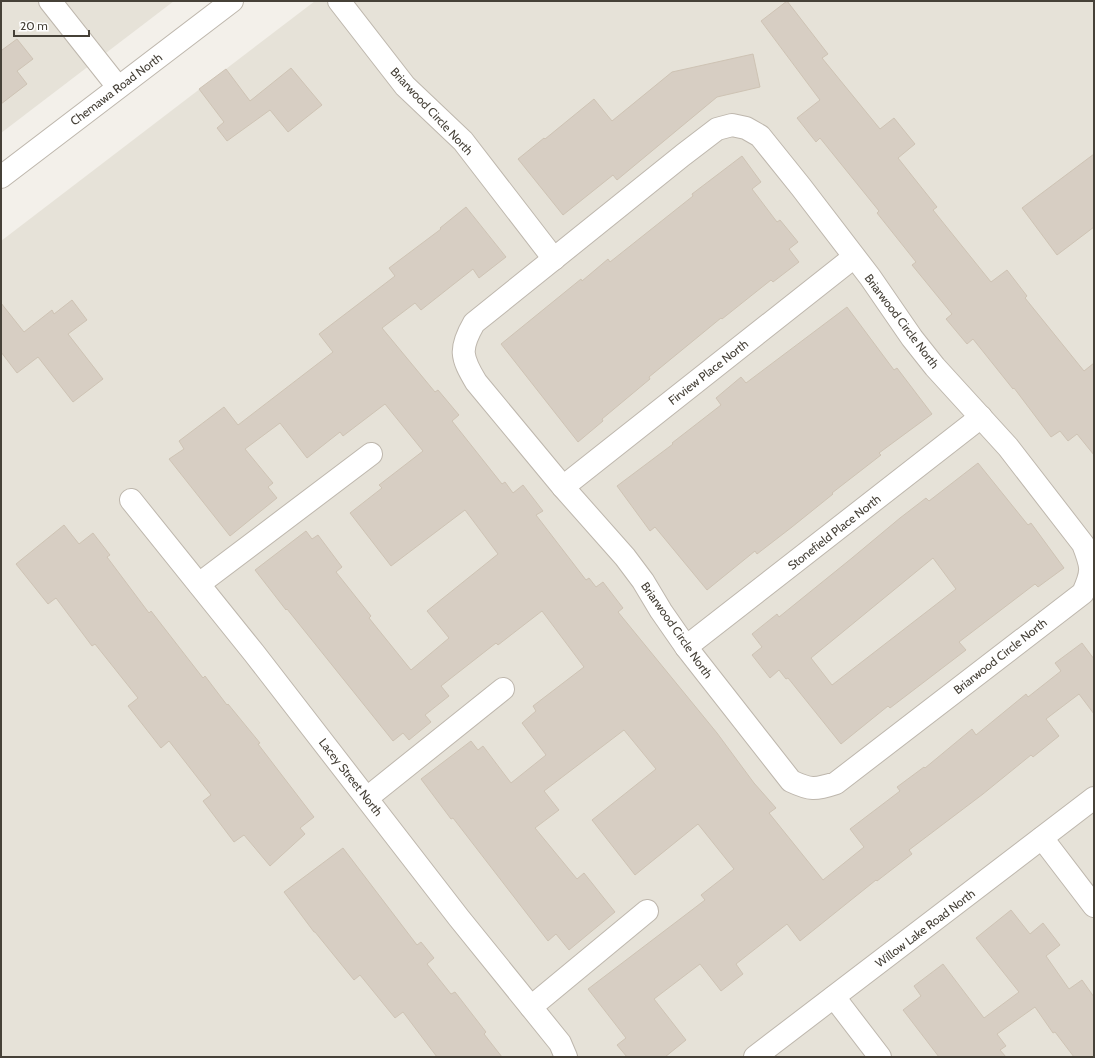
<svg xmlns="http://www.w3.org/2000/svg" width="1095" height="1058" font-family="Cabin,sans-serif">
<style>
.residential{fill:#e6e2d8}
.building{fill:#d7cec3;stroke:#cec3b4;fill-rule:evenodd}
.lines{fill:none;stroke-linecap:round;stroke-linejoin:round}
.minor-casing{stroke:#beb7ad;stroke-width:24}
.minor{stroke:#fff;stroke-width:22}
.labels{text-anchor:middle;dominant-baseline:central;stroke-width:3.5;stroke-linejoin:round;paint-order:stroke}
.street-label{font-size:12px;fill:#464138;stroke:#fff}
</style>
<rect width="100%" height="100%" fill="#f3f0ea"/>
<g class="residential">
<path d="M1,1H174L1,133Z"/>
<path d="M315,1H1094V1057H1V241Z"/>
</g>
<g class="building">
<path d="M787,1L828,54L822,58L880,129L894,118L915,144L898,158L937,207L933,210L991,282L1007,270L1027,296L1025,298L1084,371L1094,363V455L1077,434L1068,441L1060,431L1051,437L1014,388L1013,389L973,339L967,344L946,319L952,314L912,265L916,262L877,213L879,211L820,138L816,142L797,118L820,100L761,21Z"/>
<path d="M17,39L33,59L17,71L27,84L1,104V49L2,50Z"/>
<path d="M753,54L760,87L717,97L617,180L613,175L563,215L518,159L544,138L545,139L594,99L612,121L672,72Z"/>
<path d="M291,68L322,105L288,132L270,110L227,141L217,128L224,122L199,89L226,69L250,101Z"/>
<path d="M1094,154V227L1057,255L1022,208Z"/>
<path d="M742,156L761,182L752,189L777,222L780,220L798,242L789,249L799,262L773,282L771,280L722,319L721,318L649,377L650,379L602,419L603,421L578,442L501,344L581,279L582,281L608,259L610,262L693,196L692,194Z"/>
<path d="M466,207L506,257L479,278L473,269L421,310L415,303L382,328L435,392L438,390L459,415L452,421L502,484L505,482L513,493L523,485L543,511L536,515L586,580L589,578L596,587L603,582L623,608L618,612L717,733L754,783L776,808L769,813L823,880L864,847L850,829L900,791L897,787L924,767L925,768L972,729L976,735L1026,694L1028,697L1061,671L1055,663L1082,643L1094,659V714L1079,694L1046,719L1059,736L1033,757L1031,755L983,794L909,850L912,854L877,881L876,880L800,941L787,924L736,964L743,974L721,991L700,964L654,999L686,1040L665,1057H627L617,1045L626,1038L588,989L705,900L701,895L734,869L698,824L635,875L592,820L656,769L624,730L544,791L559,810L535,828L577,879L584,873L615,912L569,950L556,934L548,941L453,818L451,819L421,779L471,741L478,750L483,746L511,783L546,755L522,723L536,711L533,706L584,667L542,611L498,645L496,643L441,686L449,696L425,715L431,722L409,740L403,733L393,741L287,609L286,610L255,570L306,531L312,539L318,535L342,567L336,572L371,616L369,618L411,670L449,638L427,611L498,554L465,510L391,566L350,513L382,488L379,485L423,451L385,404L343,436L340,432L307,458L280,423L245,449L273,483L268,487L277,498L230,536L169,459L184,449L179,441L224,407L238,425L333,352L319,334L395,276L389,268L441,229L440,228Z"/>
<path d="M72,300L87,320L68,334L103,379L73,402L38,357L17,373L1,352V303L24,332L52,310L54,314Z"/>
<path d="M847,307L894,370L897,368L932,414L879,453L881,455L832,493L833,494L792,527L757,554L755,551L707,590L655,527L650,531L617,486L673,444L672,443L721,405L716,398L741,377L746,383Z"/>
<path d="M978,463L1028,525L1031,523L1064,568L1038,587L1035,584L959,642L966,650L890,708L888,706L841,744L788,678L786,679L779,670L770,678L752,655L762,647L752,634L777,614L779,617L852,558L900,518L926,498L929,501ZM933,558L956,589L832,685L811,658Z"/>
<path d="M64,525L79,544L93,533L110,555L107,557L149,613L151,611L203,678L205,676L227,705L228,704L260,743L258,744L314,817L300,828L305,834L270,866L244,835L234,842L203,801L211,795L169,741L161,748L128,706L138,698L95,644L92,646L56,598L48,604L16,564Z"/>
<path d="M343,848L417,945L421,942L434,958L427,964L451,994L455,992L486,1032L484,1034L502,1057H437L403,1012L395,1018L360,975L354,980L315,932H314L284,892Z"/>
<path d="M1011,910L1030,934L1043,923L1060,945L1046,956L1069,989L1082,980L1094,997V1057H1074L1055,1032L1053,1033L1035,1007L997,1034L1006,1046L1000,1050L1006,1057H939L903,1010L921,996L914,986L943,964L984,1018L1019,992L976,938Z"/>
</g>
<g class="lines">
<g class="minor-casing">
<g id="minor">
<path d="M50,1L118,87"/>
<path d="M339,1L405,86L463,141L554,259"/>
<path d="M732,125L746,128L760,136L801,187L870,277L912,338L935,367L1008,447L1083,544C1092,567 1093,571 1083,593L836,783C815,790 810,790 791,781L686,647L661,611L643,581L625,557L563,487L476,382C461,357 459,349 474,323L683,155L717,129Z"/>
<path d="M1,177L232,1"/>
<path d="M563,487L854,257"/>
<path d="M131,500L254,653L459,918L560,1043L566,1057"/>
<path d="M199,584L371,454"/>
<path d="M686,647L981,417"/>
<path d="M367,798L503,689"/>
<path d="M1042,838L1094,906"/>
<path d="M834,997L880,1057"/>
<path d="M531,1007L647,911"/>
<path d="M755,1057L1094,798"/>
</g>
</g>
<use href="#minor" class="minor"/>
</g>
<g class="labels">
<g class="street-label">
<text transform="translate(116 89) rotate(-37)">Chemawa Road North</text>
<text transform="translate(432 111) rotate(47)">Briarwood Circle North</text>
<text transform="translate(902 321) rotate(53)">Briarwood Circle North</text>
<text transform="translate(708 372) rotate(-38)">Firview Place North</text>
<text transform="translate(834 532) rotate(-38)">Stonefield Place North</text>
<text transform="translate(677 630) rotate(55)">Briarwood Circle North</text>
<text transform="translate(1000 656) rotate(-38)">Briarwood Circle North</text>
<text transform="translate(351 777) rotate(52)">Lacey Street North</text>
<text transform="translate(925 928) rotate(-37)">Willow Lake Road North</text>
</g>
</g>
<rect width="1095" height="1058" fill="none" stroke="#464138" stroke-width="4"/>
<path d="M14 30v6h75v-6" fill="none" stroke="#464138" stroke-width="2"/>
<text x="20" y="30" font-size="12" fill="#464138" stroke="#ffffff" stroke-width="3" paint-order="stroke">20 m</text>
</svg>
